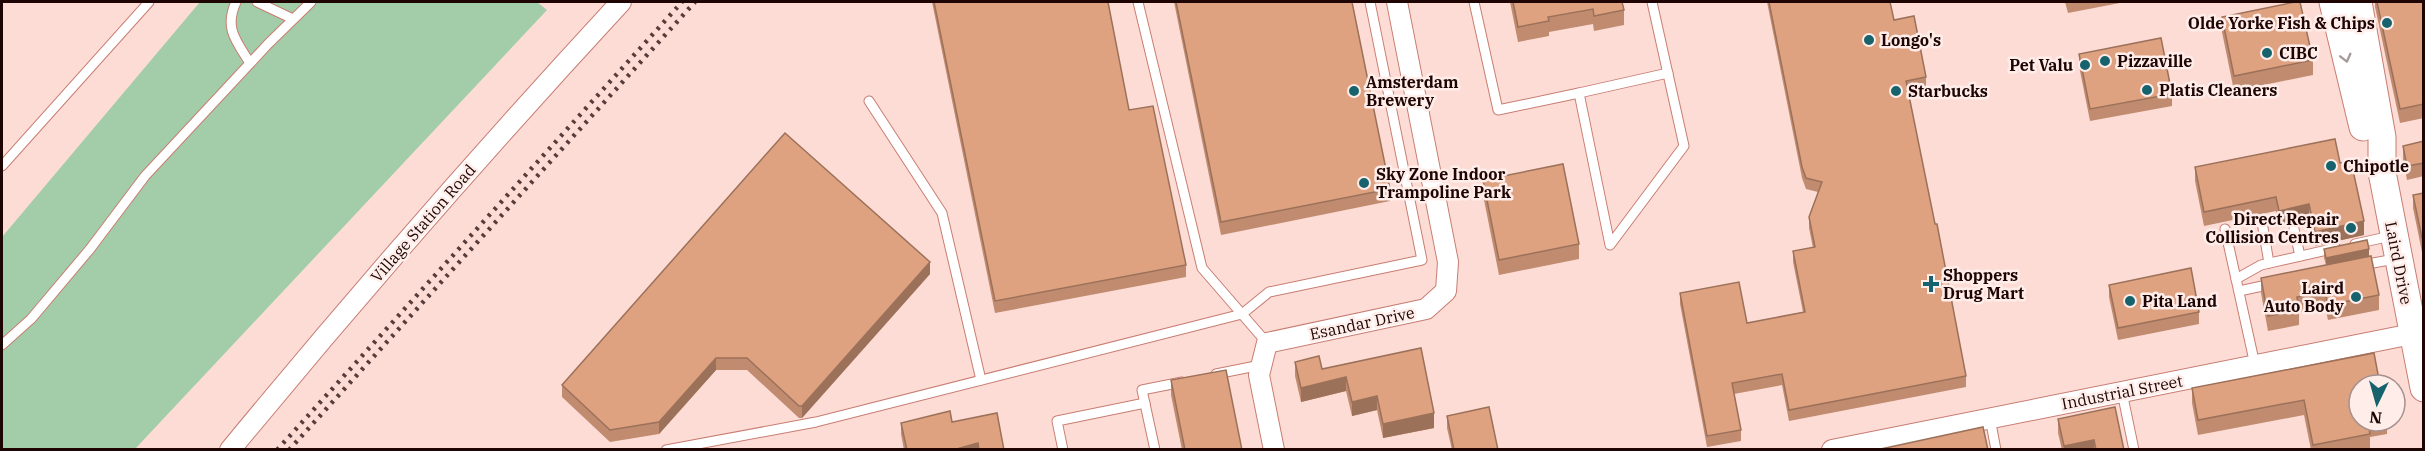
<svg xmlns="http://www.w3.org/2000/svg" width="2425" height="451" font-family="'IBM Plex Serif',serif">
<style>
.green{fill:#a2cda8}
.lines{fill:none;stroke-linecap:round;stroke-linejoin:round}
.lane-casing{stroke:#c87d72;stroke-width:11}
.street-casing{stroke:#c87d72;stroke-width:22}
.secondary-casing{stroke:#c87d72;stroke-width:29}
.lane{stroke:#fff;stroke-width:9}
.street{stroke:#fff;stroke-width:20}
.secondary{stroke:#fff;stroke-width:27}
.rail{stroke:#583c39;stroke-width:4.5;stroke-dasharray:3 6;stroke-linecap:butt}
.wall{fill:#c08b6f}
.shaded-wall{fill:#9c715a}
.building{fill:#dfa281;stroke:#9c715a;stroke-width:1.5}
.oneway{stroke:#a59b9a}
.poi-dot{fill:#16636d;stroke:#ffedea;stroke-width:2}
.labels{text-anchor:middle;dominant-baseline:central;stroke-width:5;stroke-linejoin:round;paint-order:stroke}
.poi-label{font-size:16px;font-weight:bold;fill:#1e0503;stroke:#ffedea;text-anchor:start}
.street-label{font-size:16px;fill:#1e0503;stroke:#ffedea}
</style>
<rect width="100%" height="100%" fill="#fddcd6"/>
<path class="green" d="M200,2H537L547,10L135,449L2,450V237Z"/>
<g class="lines">
<g class="lane-casing">
<g id="lane">
<path d="M236,2C224,28 236,41 250,63"/>
<path d="M257,2L293,19"/>
<path d="M1138,2L1202,268L1267,343"/>
<path d="M1474,2L1498,110L1579,93L1610,245L1684,146L1652,2"/>
<path d="M1579,93L1668,73"/>
<path d="M869,101L942,213L981,380"/>
<path d="M2,166L149,2"/>
<path d="M2262,222L2269,263"/>
<path d="M2225,229L2255,365"/>
<path d="M2294,229L2300,256"/>
<path d="M2355,244L2391,236"/>
<path d="M2362,265L2395,259"/>
<path d="M2236,279L2261,265L2336,248"/>
<path d="M2239,291L2272,284"/>
<path d="M2,345L31,319L90,249L145,176L268,44L311,2"/>
<path d="M1216,374L1261,365"/>
<path d="M2122,392L2134,450"/>
<path d="M1990,418L1996,450"/>
<path d="M666,450L816,422L1242,314L1269,292L1422,260L1370,2"/>
<path d="M1063,450L1057,421L1145,403"/>
<path d="M1155,450L1142,390L1182,382"/>
</g>
</g>
<g class="street-casing">
<g id="street">
<path d="M230,450C356,297 487,147 621,2"/>
<path d="M1274,450L1259,375L1267,343L1426,309L1446,291L1448,262L1397,2"/>
<path d="M1832,450L2412,334"/>
</g>
</g>
<g class="secondary-casing">
<g id="secondary">
<path d="M2333,2L2363,127"/>
<path d="M2358,2L2382,137V172L2424,388"/>
</g>
</g>
<use href="#lane" class="lane"/>
<use href="#street" class="street"/>
<use href="#secondary" class="secondary"/>
<g class="rail">
<path d="M277,450L682,2"/>
<path d="M289,450L695,2"/>
</g>
</g>
<g class="wall">
<path d="M932,2H1108L1129,110L1186,265V277L995,313Z"/>
<path d="M1174,2H1352L1390,189V201L1221,235Z"/>
<path d="M1510,2H1622L1624,10V25L1594,31L1593,24L1549,32V36L1518,42Z"/>
<path d="M1767,2H1890L1894,20L1926,77V88L1908,92L1966,376V387L1789,421L1782,385L1734,394L1741,430V441L1707,447L1680,304V293L1747,323L1803,312L1793,262V251L1813,248L1809,228V217L1818,192L1806,189L1802,178Z"/>
<path d="M2065,2H2125L2068,13Z"/>
<path d="M2375,2H2424V118L2400,123L2375,7Z"/>
<path d="M2222,17L2313,60V75L2234,91L2222,32Z"/>
<path d="M2079,54L2172,94V106L2090,121L2079,66Z"/>
<path d="M2424,141V176L2407,180L2403,159V146Z"/>
<path d="M2340,163L2364,235L2315,246L2309,219L2279,225L2276,211L2204,226L2195,181V167Z"/>
<path d="M1483,180L1579,244V259L1499,275L1483,195Z"/>
<path d="M2424,193V251L2422,252L2413,208V195Z"/>
<path d="M2324,249L2369,256L2379,295V310L2328,320L2325,307L2299,312V325L2268,331L2261,293V278L2326,265L2324,258Z"/>
<path d="M930,274L802,418H799L747,370H716L659,434L610,442L562,397V385Z"/>
<path d="M2109,285L2199,312V324L2118,340L2109,297Z"/>
<path d="M1421,348L1434,428L1383,438L1377,410L1352,416L1346,391L1301,402L1295,376V362L1322,369Z"/>
<path d="M2374,353L2359,421H2387V434L2370,437V449L2311,450L2304,415L2198,435L2192,403V388Z"/>
<path d="M1171,380L1242,450H1182L1171,395Z"/>
<path d="M1447,416L1498,450H1452L1447,428Z"/>
<path d="M2058,419L2124,450H2062L2058,433Z"/>
<path d="M952,422L1004,450H904L901,434V423Z"/>
</g>
<g class="shaded-wall">
<path d="M2309,204V219L2279,225V211Z"/>
<path d="M2364,221V235L2315,246V232Z"/>
<path d="M2369,249V258L2326,266V258Z"/>
<path d="M930,262V274L802,418V406Z"/>
<path d="M716,358V370L659,434V422Z"/>
<path d="M1346,377V391L1301,402V388Z"/>
<path d="M1377,396V410L1352,416V402Z"/>
<path d="M1434,413V428L1383,438V424Z"/>
<path d="M2094,440V450H2064V446Z"/>
<path d="M978,443V450H953Z"/>
</g>
<g class="building">
<path d="M934,2H1108L1129,110L1153,106L1186,265L995,301Z"/>
<path d="M1176,2H1352L1390,189L1221,222Z"/>
<path d="M1513,2H1622L1624,10L1594,16L1593,9L1548,17L1549,21L1518,27Z"/>
<path d="M1769,2H1890L1894,20L1914,16L1926,77L1906,81L1935,224H1937L1966,376L1789,410L1782,374L1732,383L1741,430L1707,436L1680,293L1739,282L1747,323L1805,312L1793,251L1815,247L1809,217L1822,182L1806,178L1802,167Z"/>
<path d="M2295,2H2300L2313,60L2234,76L2222,17Z"/>
<path d="M2377,2H2424V104L2400,109Z"/>
<path d="M2161,38L2172,94L2090,109L2079,54Z"/>
<path d="M785,133L930,262L802,406H799L747,358H716L659,422L610,430L562,385Z"/>
<path d="M2335,139L2340,163L2351,161L2364,221L2315,232L2309,204L2279,211L2276,197L2204,212L2195,167Z"/>
<path d="M2424,141V163L2407,166L2403,146Z"/>
<path d="M1563,164L1579,244L1499,260L1483,180Z"/>
<path d="M2424,193V238H2422L2413,195Z"/>
<path d="M2367,240L2369,249L2326,258L2324,249Z"/>
<path d="M2371,256L2379,295L2328,305L2325,292L2297,297L2299,310L2268,316L2261,278Z"/>
<path d="M2191,268L2199,312L2118,328L2109,285Z"/>
<path d="M1421,348L1434,413L1383,424L1377,396L1352,402L1346,377L1301,388L1295,362L1319,356L1322,369Z"/>
<path d="M2374,353L2380,385H2359V421H2377L2368,423L2370,434L2313,445L2304,400L2198,420L2192,388Z"/>
<path d="M1226,370L1242,450H1185L1171,380Z"/>
<path d="M1489,407L1498,450H1454L1447,416Z"/>
<path d="M2115,407L2124,450H2096L2094,440L2064,446L2058,419Z"/>
<path d="M950,411L952,422L997,413L1004,450H979L978,443L953,450H907L901,423Z"/>
<path d="M1983,427L1988,450H1876Z"/>
</g>
<defs><path id="oneway-chevron" d="M-2-3.5L2.5 0L-2 3.5" fill="none" stroke-width="1.6" stroke-linecap="round" stroke-linejoin="round" transform="scale(1.5)"/></defs>
<use class="oneway" href="#oneway-chevron" transform="translate(2346 58) rotate(76)"/>
<g class="poi-dot">
<circle cx="2387" cy="23" r="6"/>
<circle cx="1869" cy="40" r="6"/>
<circle cx="2267" cy="53" r="6"/>
<circle cx="2105" cy="61" r="6"/>
<circle cx="2085" cy="65" r="6"/>
<circle cx="2147" cy="90" r="6"/>
<circle cx="1354" cy="91" r="6"/>
<circle cx="1896" cy="91" r="6"/>
<circle cx="2331" cy="166" r="6"/>
<circle cx="1364" cy="183" r="6"/>
<circle cx="2351" cy="228" r="6"/>
<path d="M1928 275h6v6h6v6h-6v6h-6v-6h-6v-6h6z"/>
<circle cx="2356" cy="297" r="6"/>
<circle cx="2130" cy="301" r="6"/>
</g>
<g class="labels">
<g class="poi-label">
<text x="2375" y="23" text-anchor="end">Olde Yorke Fish &amp; Chips</text>
<text x="1881" y="40">Longo's</text>
<text x="2279" y="53">CIBC</text>
<text x="2117" y="61">Pizzaville</text>
<text x="2073" y="65" text-anchor="end">Pet Valu</text>
<text x="1366" y="82">Amsterdam<tspan x="1366" dy="18">Brewery</tspan></text>
<text x="2159" y="90">Platis Cleaners</text>
<text x="1908" y="91">Starbucks</text>
<text x="2343" y="166">Chipotle</text>
<text x="1376" y="174">Sky Zone Indoor<tspan x="1376" dy="18">Trampoline Park</tspan></text>
<text x="2339" y="219" text-anchor="end">Direct Repair<tspan x="2339" dy="18">Collision Centres</tspan></text>
<text x="1943" y="275">Shoppers<tspan x="1943" dy="18">Drug Mart</tspan></text>
<text x="2344" y="288" text-anchor="end">Laird<tspan x="2344" dy="18">Auto Body</tspan></text>
<text x="2142" y="301">Pita Land</text>
</g>
<g class="street-label">
<text transform="translate(423 223) rotate(-49)">Village Station Road</text>
<text transform="translate(2399 263) rotate(79)">Laird Drive</text>
<text transform="translate(1362 323) rotate(-12)">Esandar Drive</text>
<text transform="translate(2122 392) rotate(-11)">Industrial Street</text>
</g>
</g>
<rect width="2425" height="451" fill="none" stroke="#1e0503" stroke-width="6"/>
<g transform="translate(2377 403) rotate(185)"><circle r="28" fill="#ffedea" stroke="#a5908e" stroke-width="1.5"/>
<path d="M0-4.5L10 22L0 15L-10 22Z" fill="#16636d"/>
<text y="-9" font-size="16" font-weight="bold" text-anchor="middle" fill="#1e0503">N</text>
</g>
</svg>
